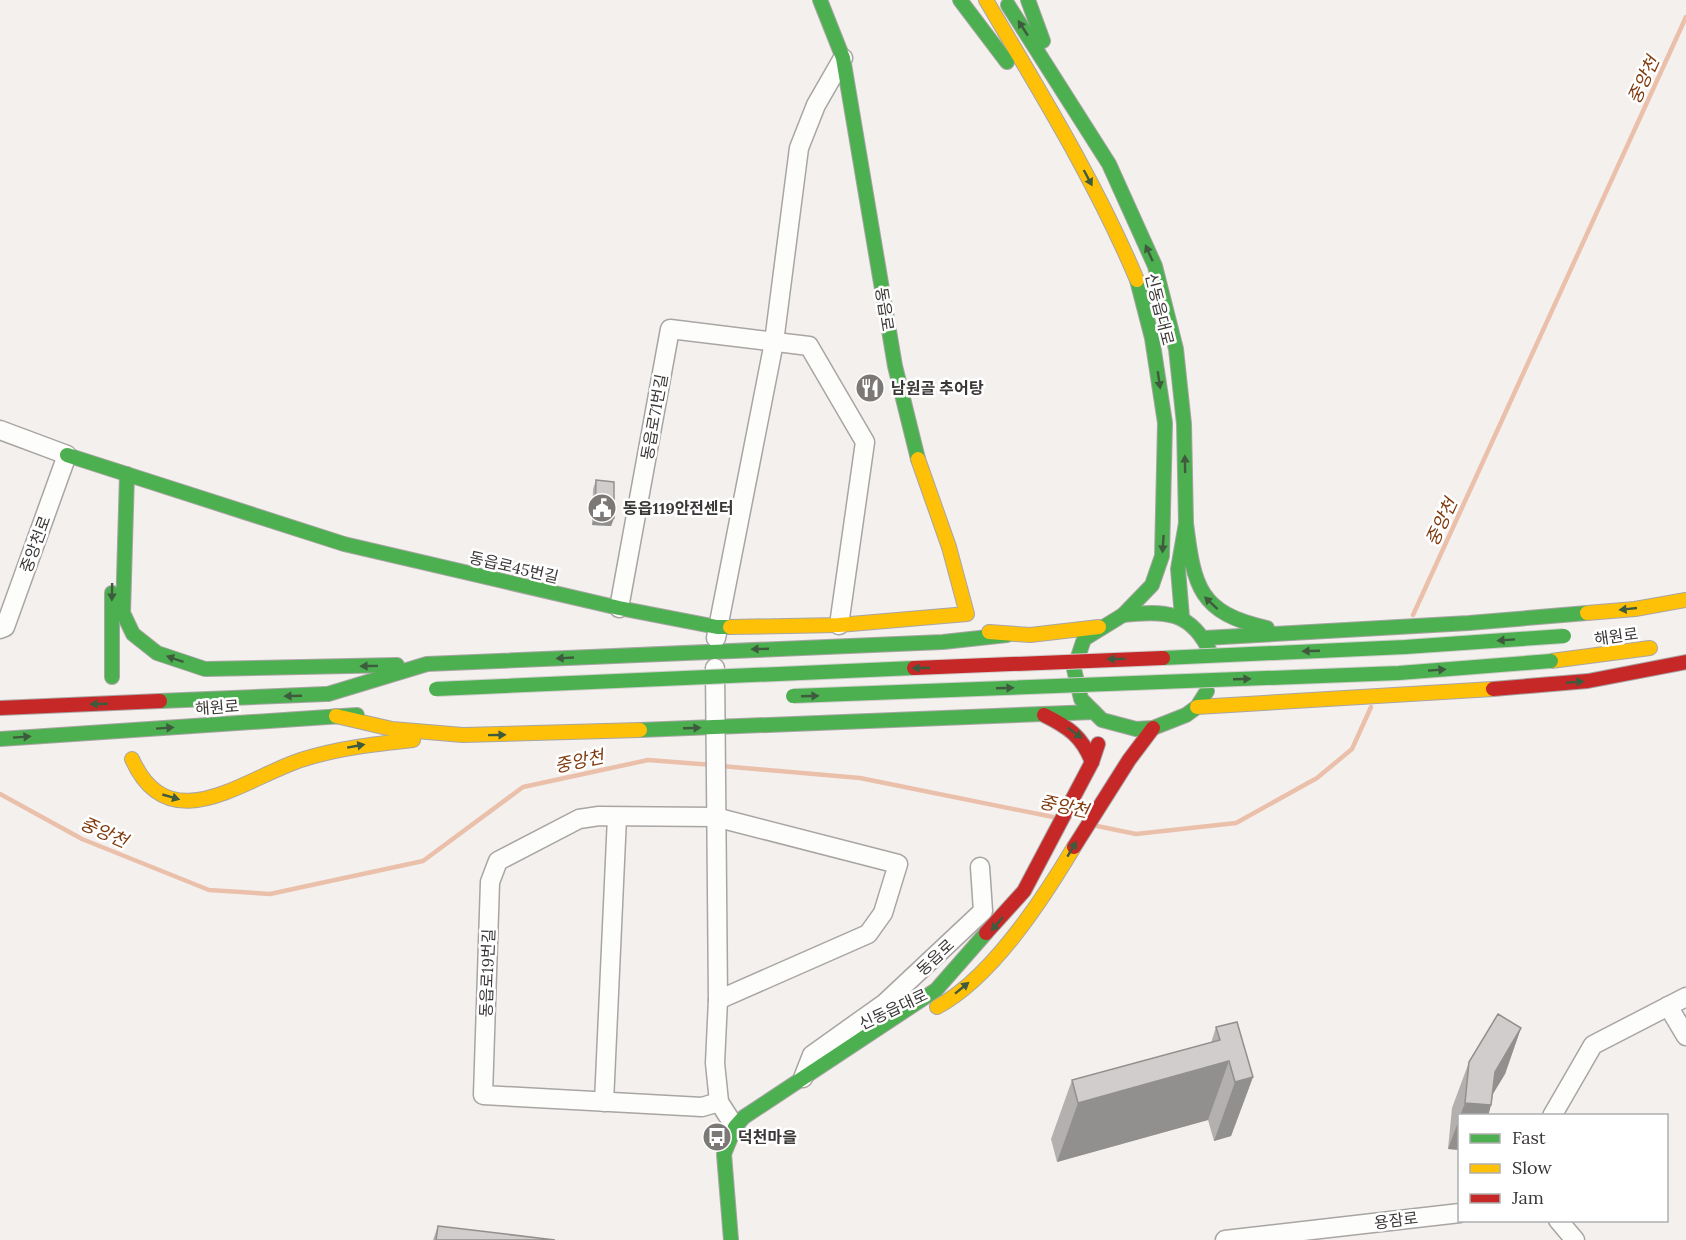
<svg xmlns="http://www.w3.org/2000/svg" width="1686" height="1240" font-family="Lora,'Noto Sans KR',serif">
<style>
.lines{fill:none;stroke-linecap:round;stroke-linejoin:round}
.stream{stroke:#eac0ab;stroke-width:4.5}
.street-casing{stroke:#a8a5a4;stroke-width:21}
.fast-casing{stroke:#a8a5a4;stroke-width:16}
.slow-casing{stroke:#a8a5a4;stroke-width:16}
.jam-casing{stroke:#a8a5a4;stroke-width:16}
.street{stroke:#fdfdfc;stroke-width:18}
.fast{stroke:#4caf50;stroke-width:14}
.slow{stroke:#ffc107;stroke-width:14}
.jam{stroke:#c62828;stroke-width:14}
.fast-bridge-casing{stroke:#d0cecd;stroke-width:16;stroke-linecap:butt}
.jam-bridge-casing{stroke:#d0cecd;stroke-width:16;stroke-linecap:butt}
.fast-bridge{stroke:#4caf50;stroke-width:14}
.jam-bridge{stroke:#c62828;stroke-width:14}
.wall{fill:#b3b0af}
.shaded-wall{fill:#92908f}
.building{fill:#d0cdcc;stroke:#92908f;stroke-width:1.5}
.oneway{fill:#3f5b3e}
.labels{text-anchor:middle;dominant-baseline:central;stroke-width:5;stroke-linejoin:round;paint-order:stroke}
.street-label{font-size:16px;fill:#3a3736;stroke:#fff}
.poi-label{font-size:16px;font-weight:bold;fill:#3a3736;stroke:#fff;text-anchor:start}
.water-label{font-size:18px;font-style:italic;fill:#803a0e;stroke:#fff}
</style>
<rect width="100%" height="100%" fill="#f4f0ee"/>
<g class="lines">
<g class="stream">
<path d="M1413,615L1686,17"/>
<path d="M721,766L860,778L1053,817"/>
<path d="M0,794L82,839L209,890L270,894L423,861L523,787L648,760L713,765"/>
<path d="M1097,826L1136,834L1236,823L1317,778L1352,749L1371,707"/>
</g>
<g class="street-casing">
<g id="street">
<path d="M0,430L67,455L5,627L0,629"/>
<path d="M619,608L670,329L809,346L865,442L839,625"/>
<path d="M716,638L774,342L799,148L816,105L843,58"/>
<path d="M715,668L718,1000L715,1063L719,1102L735,1127"/>
<path d="M718,1000L868,934L883,913L898,864L715,817L599,816L579,819L498,861L490,882L483,1095L702,1107L719,1102"/>
<path d="M1668,1006L1686,1036"/>
<path d="M803,1078L812,1055L885,1003L983,911L980,867"/>
<path d="M604,1102L617,817"/>
<path d="M1552,1116L1593,1045L1686,997"/>
<path d="M1558,1220L1575,1240"/>
<path d="M1225,1240L1460,1213"/>
</g>
</g>
<g class="fast-casing">
<g id="fast">
<path d="M820,0L843,58L895,366L918,459"/>
<path d="M960,0L1007,62"/>
<path d="M1028,0L1043,41"/>
<path d="M1008,5L1109,164L1155,266L1176,349L1184,424L1186,523L1178,569L1182,617"/>
<path d="M1137,280L1152,338L1165,423L1162,556L1152,585L1123,615L1084,639L1074,669L1081,699L1102,720L1136,729L1153,728L1186,715L1197,707L1207,691"/>
<path d="M67,455L344,544L619,608L717,627H730"/>
<path d="M127,474L123,613L133,634L157,653L205,669L397,665"/>
<path d="M1186,523C1194,587 1199,613 1267,628"/>
<path d="M112,593V677"/>
<path d="M1123,615C1165,610 1192,611 1211,654"/>
<path d="M1205,638L1469,623L1587,613"/>
<path d="M328,694L427,664L943,642L1007,635"/>
<path d="M160,701L326,694"/>
<path d="M640,730L1094,712"/>
<path d="M0,739L357,715"/>
<path d="M731,1240L724,1154L735,1127L744,1117L936,990L986,933"/>
</g>
</g>
<g class="slow-casing">
<g id="slow">
<path d="M986,0C1040,92 1096,182 1137,280"/>
<path d="M1587,613L1635,609L1686,600"/>
<path d="M730,627L839,625L967,614L949,547L918,459"/>
<path d="M989,632L1030,635L1099,627"/>
<path d="M1551,661L1650,648"/>
<path d="M1197,707L1493,689"/>
<path d="M336,716L392,729L463,735L640,730"/>
<path d="M132,759C170,844 247,776 304,759C339,748 376,744 413,740"/>
<path d="M937,1007C992,978 1043,899 1074,847"/>
</g>
</g>
<g class="jam-casing">
<g id="jam">
<path d="M1493,689L1588,681L1686,662"/>
<path d="M0,708L160,701"/>
<path d="M1044,715C1068,727 1082,736 1092,762"/>
<path d="M1074,847L1129,760L1153,728"/>
<path d="M986,933L1024,891L1092,762L1098,744"/>
</g>
</g>
<use href="#street" class="street"/>
<use href="#fast" class="fast"/>
<use href="#slow" class="slow"/>
<use href="#jam" class="jam"/>
<g class="fast-bridge-casing">
<g id="fast-bridge">
<path d="M1163,658L1405,647L1564,636"/>
<path d="M436,689L914,668"/>
<path d="M793,696L1399,673L1551,661"/>
</g>
</g>
<g class="jam-bridge-casing">
<path id="jam-bridge" d="M914,668L1163,658"/>
</g>
<use href="#fast-bridge" class="fast-bridge"/>
<use href="#jam-bridge" class="jam-bridge"/>
</g>
<g class="wall">
<path d="M596,480L614,518L611,526L592,525L593,489Z"/>
<path d="M1216,1027L1253,1077L1231,1136L1214,1141L1208,1120L1057,1162L1051,1139L1072,1080L1211,1043Z"/>
<path d="M1521,1028L1505,1074L1493,1094L1491,1105L1488,1116H1460V1150L1448,1149L1452,1108L1469,1062Z"/>
<path d="M438,1226L555,1240H433Z"/>
</g>
<g class="shaded-wall">
<path d="M595,517L614,518L611,526L592,525Z"/>
<path d="M1521,1028L1505,1074L1486,1105H1491L1488,1116H1460L1465,1103L1495,1072Z"/>
<path d="M1229,1061L1208,1120L1057,1162L1078,1103Z"/>
<path d="M1253,1077L1231,1136L1214,1141L1235,1082Z"/>
<path d="M1460,1117V1150L1448,1149Z"/>
</g>
<g class="building">
<path d="M596,480L614,482V518L595,517Z"/>
<path d="M1498,1014L1521,1028L1495,1072L1491,1105L1465,1103L1469,1062Z"/>
<path d="M1237,1022L1253,1077L1235,1082L1229,1061L1078,1103L1072,1080L1220,1040L1216,1027Z"/>
<path d="M438,1226L555,1240H436Z"/>
</g>
<defs><path id="oneway-solid" d="M-6-.8H1V-3.2L6.5 0L1 3.2V.8H-6Z" transform="scale(1.5)"/></defs>
<g class="oneway">
<use href="#oneway-solid" transform="translate(1023 28) rotate(-123)"/>
<use href="#oneway-solid" transform="translate(1088 178) rotate(62)"/>
<use href="#oneway-solid" transform="translate(1149 253) rotate(-114)"/>
<use href="#oneway-solid" transform="translate(1159 380) rotate(82)"/>
<use href="#oneway-solid" transform="translate(1185 464) rotate(-91)"/>
<use href="#oneway-solid" transform="translate(1163 544) rotate(94)"/>
<use href="#oneway-solid" transform="translate(112 592) rotate(91)"/>
<use href="#oneway-solid" transform="translate(1211 603) rotate(-137)"/>
<use href="#oneway-solid" transform="translate(1628 609) rotate(174)"/>
<use href="#oneway-solid" transform="translate(1506 640) rotate(176)"/>
<use href="#oneway-solid" transform="translate(760 649) rotate(178)"/>
<use href="#oneway-solid" transform="translate(1311 651) rotate(178)"/>
<use href="#oneway-solid" transform="translate(565 658) rotate(177)"/>
<use href="#oneway-solid" transform="translate(175 659) rotate(-161)"/>
<use href="#oneway-solid" transform="translate(1116 659) rotate(178)"/>
<use href="#oneway-solid" transform="translate(369 666) rotate(179)"/>
<use href="#oneway-solid" transform="translate(921 668) rotate(178)"/>
<use href="#oneway-solid" transform="translate(1437 670) rotate(-4)"/>
<use href="#oneway-solid" transform="translate(1242 679) rotate(-2)"/>
<use href="#oneway-solid" transform="translate(1575 682) rotate(-5)"/>
<use href="#oneway-solid" transform="translate(1005 688) rotate(-2)"/>
<use href="#oneway-solid" transform="translate(293 696) rotate(178)"/>
<use href="#oneway-solid" transform="translate(810 696) rotate(-2)"/>
<use href="#oneway-solid" transform="translate(99 704) rotate(178)"/>
<use href="#oneway-solid" transform="translate(165 728) rotate(-4)"/>
<use href="#oneway-solid" transform="translate(692 728) rotate(-2)"/>
<use href="#oneway-solid" transform="translate(1075 733) rotate(36)"/>
<use href="#oneway-solid" transform="translate(497 735) rotate(-1)"/>
<use href="#oneway-solid" transform="translate(22 737) rotate(-4)"/>
<use href="#oneway-solid" transform="translate(356 746) rotate(-10)"/>
<use href="#oneway-solid" transform="translate(171 797) rotate(16)"/>
<use href="#oneway-solid" transform="translate(1072 849) rotate(-59)"/>
<use href="#oneway-solid" transform="translate(997 924) rotate(130)"/>
<use href="#oneway-solid" transform="translate(962 988) rotate(-39)"/>
</g>
<defs>
<g id="restaurant-disc" transform="scale(1.5)"><circle r="9.5" fill="#7b7876" stroke="#fff"/><path d="M-5-6h1v4h1v-4h1v4h1v-4h1v5L-1.5 .5V6h-2V.5L-5-1ZM5-6V6H3V1.5H1.5Q1.5-4 5-6Z" fill="#fff"/></g>
<g id="civic-disc" transform="scale(1.5)"><circle r="9.5" fill="#7b7876" stroke="#fff"/><path d="M-.6-6.5H3V-4.5H.6V-3L4-1V1h2V6H-6V1h2V-1L-.6-3ZM-1.2 2.5V6h2.4V2.5Z" fill="#fff"/></g>
<g id="bus-disc" transform="scale(1.5)"><circle r="9.5" fill="#7b7876" stroke="#fff"/><path d="M-5-6H5V4H4V6H2V4H-2V6H-4V4H-5ZM-3.5-4V0h7V-4ZM-3.5 1.2v1.5H-2V1.2ZM2 1.2v1.5H3.5V1.2Z" fill="#fff"/></g>
</defs>
<g fill-rule="evenodd">
<use href="#restaurant-disc" x="870" y="388"/>
<use href="#civic-disc" x="602" y="508"/>
<use href="#bus-disc" x="717" y="1137"/>
</g>
<g class="labels">
<g class="street-label">
<text transform="translate(885 309) rotate(81)">동읍로</text>
<text transform="translate(1160 309) rotate(76)">신동읍대로</text>
<text transform="translate(654 417) rotate(-80)">동읍로71번길</text>
<text transform="translate(35 544) rotate(-70)">중앙천로</text>
<text transform="translate(514 567) rotate(13)">동읍로45번길</text>
<text transform="translate(1616 636) rotate(-8)">해원로</text>
<text transform="translate(217 707) rotate(-4)">해원로</text>
<text transform="translate(935 957) rotate(-43)">동읍로</text>
<text transform="translate(487 973) rotate(-88)">동읍로19번길</text>
<text transform="translate(893 1009) rotate(-25)">신동읍대로</text>
<text transform="translate(1396 1220) rotate(-7)">용잠로</text>
</g>
<g class="poi-label">
<text x="891" y="388">남원골 추어탕</text>
<text x="623" y="508">동읍119안전센터</text>
<text x="738" y="1137">덕천마을</text>
</g>
<g class="water-label">
<text transform="translate(1643 80) rotate(-65)">중앙천</text>
<text transform="translate(1441 522) rotate(-65)">중앙천</text>
<text transform="translate(579 761) rotate(-12)">중앙천</text>
<text transform="translate(1064 806) rotate(12)">중앙천</text>
<text transform="translate(104 832) rotate(24)">중앙천</text>
</g>
</g>
<rect x="1458" y="1114" width="210" height="108" fill="#ffffff" stroke="#b0afaf" stroke-width="1.5"/>
<rect x="1470" y="1134" width="30" height="9" fill="#4caf50" stroke="#b0afaf" stroke-width="1.5"/>
<text x="1512" y="1144" font-size="18" fill="#3a3736">Fast</text>
<rect x="1470" y="1164" width="30" height="9" fill="#ffc107" stroke="#b0afaf" stroke-width="1.5"/>
<text x="1512" y="1174" font-size="18" fill="#3a3736">Slow</text>
<rect x="1470" y="1194" width="30" height="9" fill="#c62828" stroke="#b0afaf" stroke-width="1.5"/>
<text x="1512" y="1204" font-size="18" fill="#3a3736">Jam</text>
</svg>
